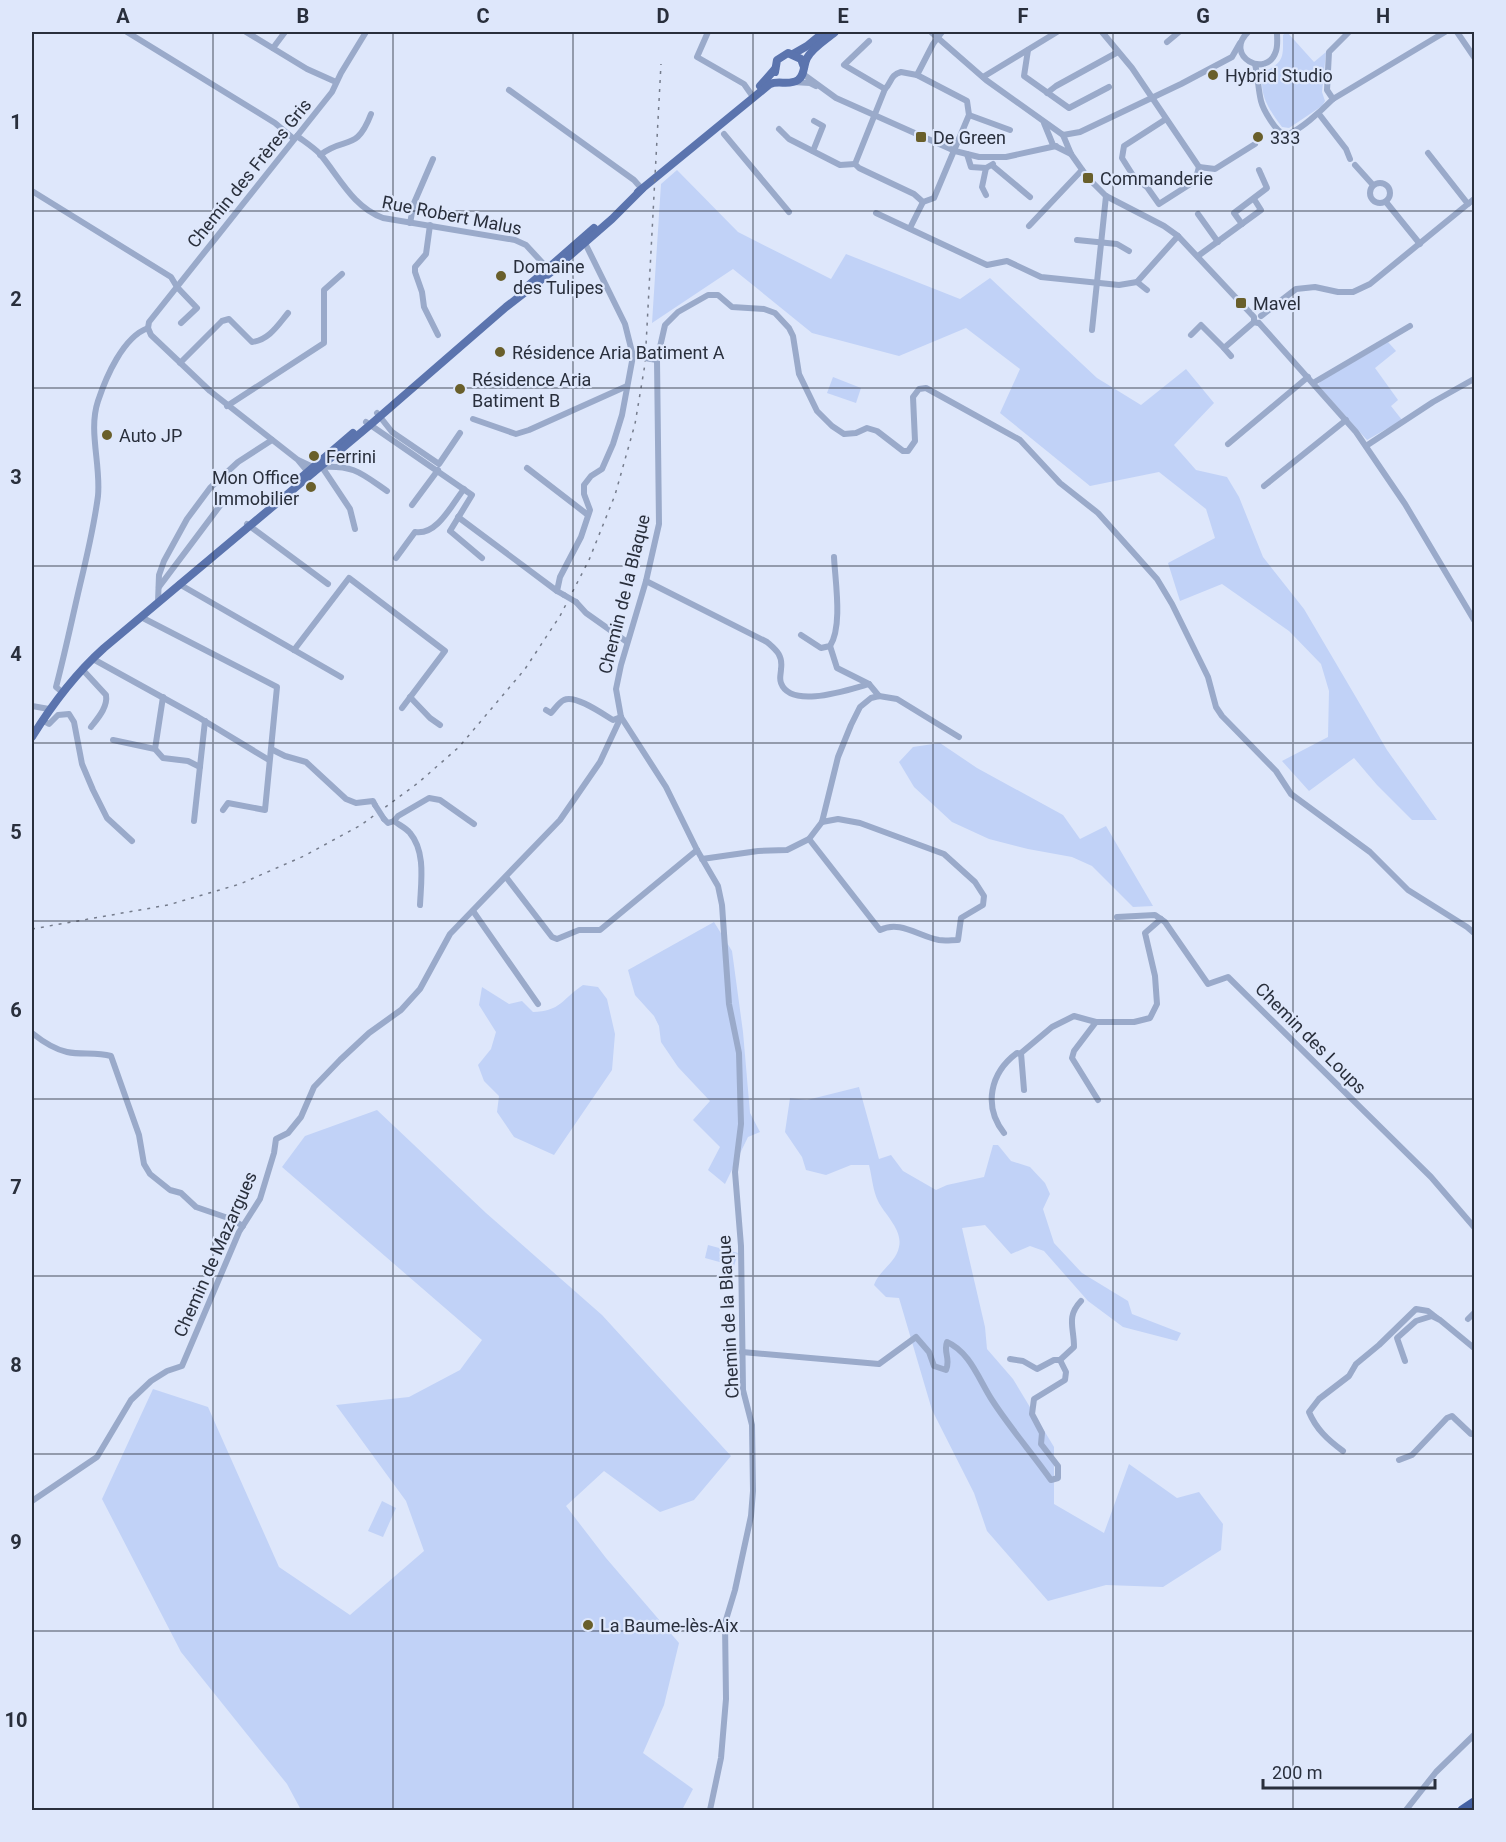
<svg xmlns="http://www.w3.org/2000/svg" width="1506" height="1842" font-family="Roboto,sans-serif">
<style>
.green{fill:#c1d2f7}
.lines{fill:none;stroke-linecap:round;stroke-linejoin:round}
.minor{stroke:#9aaaca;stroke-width:6}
.major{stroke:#5b74ae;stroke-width:8}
.highway{stroke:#4461a3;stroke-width:9}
.rail{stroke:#757c8c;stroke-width:1.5;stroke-dasharray:3 6;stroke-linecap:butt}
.minor-bridge{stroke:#9aaaca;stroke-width:6}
.grid{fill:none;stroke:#292f3c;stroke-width:1.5;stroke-opacity:0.55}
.poi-dot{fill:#695f2b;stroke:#dee7fb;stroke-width:2}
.labels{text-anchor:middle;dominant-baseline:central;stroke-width:4.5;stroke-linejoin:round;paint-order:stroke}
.poi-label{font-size:18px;fill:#292f3c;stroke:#dee7fb;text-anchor:start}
.street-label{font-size:18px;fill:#292f3c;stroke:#dee7fb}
.neatline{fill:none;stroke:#292f3c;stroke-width:2}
.grid-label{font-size:20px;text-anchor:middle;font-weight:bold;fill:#292f3c}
</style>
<rect width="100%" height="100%" fill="#dee7fb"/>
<g class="green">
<path d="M1287,32L1314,62L1326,52L1322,92L1325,101L1322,106L1289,128L1282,127C1270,111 1257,93 1264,72C1285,62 1283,56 1283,35Z"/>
<path d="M677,170L738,232L831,279L846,254L960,299L990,278L1097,378L1141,405L1186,369L1214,403L1174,445L1196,470L1227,477L1239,497L1263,557L1304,609L1387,750L1437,820H1412L1377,785L1354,758L1309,791L1282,761L1328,737L1329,691L1321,664L1289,631L1222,584L1180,601L1168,563L1215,538L1206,509L1159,472L1090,486L1000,413L1020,369L966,328L899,356L812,333L733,269L652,323L661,184Z"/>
<path d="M1388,342L1396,351L1375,368L1398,400L1391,406L1402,420L1367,440L1318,385L1321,381Z"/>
<path d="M833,377L861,388L856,403L827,393Z"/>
<path d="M940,743L977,768L1063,815L1080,839L1106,826L1153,906L1133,907L1092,866L1072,857L1028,849L989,839L952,822L914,787L899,762L913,747Z"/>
<path d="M714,922L732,951L743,1032L750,1113L760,1132L748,1137L725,1184L708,1170L720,1147L693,1120L710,1101L678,1067L661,1042L659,1026L654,1016L635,995L628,970Z"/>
<path d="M583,985L598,987L607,999L615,1034L612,1070L554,1155L514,1137L497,1112L499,1096L484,1081L478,1065L491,1049L496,1032L479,1005L482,987L509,1004L522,1001L533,1012C560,1012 563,998 583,985Z"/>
<path d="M859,1087L879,1159L891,1155L903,1171L936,1190L947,1185L984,1177L993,1145H998L1011,1161L1030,1167L1045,1183L1050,1194L1043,1209L1054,1243L1082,1273L1128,1301L1132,1314L1181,1333L1177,1341L1123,1327L1088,1301L1044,1251L1030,1246L1011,1254L985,1225L962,1228L985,1327L987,1349L1013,1379L1054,1447V1504L1104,1533L1129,1464L1177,1498L1199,1492L1223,1524L1221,1550L1163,1587L1106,1585L1048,1601L987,1531L974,1493L932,1410L899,1298L886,1297L874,1285C879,1270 896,1263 899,1247C903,1230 885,1215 878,1201C873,1191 872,1177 869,1165H851L826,1175L806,1170L802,1157L785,1132L790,1098L807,1100Z"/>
<path d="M377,1110L486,1213L602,1315L731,1456L694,1500L660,1512L604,1471L566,1506L606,1558L679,1643L664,1705L643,1753L693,1789L682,1810H301L287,1784L181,1652L102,1499L153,1389L208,1407L279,1567L350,1615L424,1551L406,1501L336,1405L409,1397L460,1370L482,1340L282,1167L305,1136Z"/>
<path d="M708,1245L738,1253L734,1266L705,1258Z"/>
<path d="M382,1501L396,1508L383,1537L368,1531Z"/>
</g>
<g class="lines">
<g class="minor">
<path d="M127,32L275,123L294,139"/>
<path d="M246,32L307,69L336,82"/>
<path d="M708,32L697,57L744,84L751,94"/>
<path d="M931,32L986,80L1063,135L1080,132L1181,84L1232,57L1240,43"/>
<path d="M1102,32L1132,68L1199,167"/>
<path d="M1248,32C1223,56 1267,80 1276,51C1278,45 1277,38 1277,32"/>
<path d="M1457,32L1474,57"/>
<path d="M869,41L844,65L885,89"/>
<path d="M1167,42L1179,32"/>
<path d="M273,48L285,32"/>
<path d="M1028,50L1024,76L1069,108L1109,87"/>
<path d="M1255,64C1258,76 1258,89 1261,101C1263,109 1276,133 1285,134C1296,135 1325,107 1333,99L1445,32"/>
<path d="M901,72L917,75L967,101L969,115L934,198L923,202L914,194L859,168L855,164L885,89C892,82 890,75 901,72Z"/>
<path d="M803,74L836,98L955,151L979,157H1006L1056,146"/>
<path d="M917,75L933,44L942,32"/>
<path d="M983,77L1057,32"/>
<path d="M793,82L810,83L816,86"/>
<path d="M509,90L634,180L642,189"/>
<path d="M1047,93L1056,86L1118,52"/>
<path d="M1333,99L1327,90L1329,52L1349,32"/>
<path d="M1319,114L1346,149L1350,159"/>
<path d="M969,115L1010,130"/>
<path d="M1166,119L1124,146L1122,158L1134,177L1147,187L1159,204L1195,181L1199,167"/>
<path d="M1044,123L1053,145L1071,154"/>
<path d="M779,129L789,139L840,165L855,164"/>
<path d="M724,134L789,212"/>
<path d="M1063,135L1071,154L1088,178L1106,196L1164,226L1178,236L1254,317V322"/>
<path d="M297,136C305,142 313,147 320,154C340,178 353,207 383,218L515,240L526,245L550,271"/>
<path d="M813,151L823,126L814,121"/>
<path d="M1428,153L1468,204"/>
<path d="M967,154L971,167L986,168"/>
<path d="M320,155C346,135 356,153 371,114"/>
<path d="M1355,165L1373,185"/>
<path d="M993,166L1030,197"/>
<path d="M1199,167L1215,169L1255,144"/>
<circle cx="1380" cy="193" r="10"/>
<path d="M32,191L171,277L177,287L197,308L181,323"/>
<path d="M986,195L982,187L986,168L993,164"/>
<path d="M1386,202L1420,244"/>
<path d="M876,213L987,265L1007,261L1041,277L1119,285L1137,282L1178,236"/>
<path d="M1198,214L1218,242"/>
<path d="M410,223L414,203L433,159"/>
<path d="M1242,224L1234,213L1267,188L1259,170"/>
<path d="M430,225L426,254L415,267V272L422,292L424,307L438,335"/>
<path d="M1029,226L1082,170"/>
<path d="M910,228L923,202"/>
<path d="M1077,240L1117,244L1129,251"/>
<path d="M1198,256L1261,210L1254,199"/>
<path d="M1137,282L1147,290"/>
<path d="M1261,316L1296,289L1315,287L1338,292H1353L1370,284L1474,199"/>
<path d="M1259,323L1356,432L1405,504L1474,620"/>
<path d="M148,328L149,322L332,92L341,73L366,32"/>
<path d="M148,328L151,335L210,391L298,460L313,467L314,473L308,472L298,460"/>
<path d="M1092,330L1106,196"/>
<path d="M1191,335L1201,325L1224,348"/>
<path d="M1231,356L1224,348L1254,322L1258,323"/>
<path d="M180,363L222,321L229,319L252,342C269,340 278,325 288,313"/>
<path d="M1313,383L1410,326"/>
<path d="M227,406L324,343V290L342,274"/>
<path d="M377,413L392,432L439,464L460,433"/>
<path d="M473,419L516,434L529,430L627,386"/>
<path d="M366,422L472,495L450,531L482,558"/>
<path d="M1228,444L1308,377"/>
<path d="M1366,446L1433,402L1474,379"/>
<path d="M320,464L350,509L355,529"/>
<path d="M321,467C354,465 361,473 387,491"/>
<path d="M527,468L588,515"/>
<path d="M1264,486L1346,420"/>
<path d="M412,505L438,470"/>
<path d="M458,517L557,591"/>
<path d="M247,524L328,584"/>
<path d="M396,558L415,532C437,536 452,504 464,489"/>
<path d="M646,581L767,642C776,650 783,655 781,669C781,674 779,678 781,683C791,710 850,689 869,684"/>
<path d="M179,584L341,677"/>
<path d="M159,587L225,499"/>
<path d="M564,595L557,591L560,577L581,537L590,510L584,494V485L591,476L602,469L613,444L622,415L633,356L625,324L584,241"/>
<path d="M158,602L159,575L164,561L187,519L210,488L238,462L272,440"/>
<path d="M576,602L586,613L627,642"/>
<path d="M141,617L277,687L265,810L228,803L223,810"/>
<path d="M801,635L821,648L830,646C843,626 835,580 834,557"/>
<path d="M830,646L837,668L869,684L879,696"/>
<path d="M294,650L349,578L445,651L402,708"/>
<path d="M93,659L198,717L269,760"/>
<path d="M82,669L106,695C108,707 98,718 91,727"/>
<path d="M62,692L56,687C65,653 72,619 80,585C87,556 94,526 98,496C101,464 88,431 98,401C106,377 123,337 148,328"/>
<path d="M410,697L430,718L440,725"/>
<path d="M32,706L49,709"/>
<path d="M546,710L551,713C555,709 559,702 564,700C575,694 603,714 613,720L621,717"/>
<path d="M42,720L49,724L58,715L69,714L74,722L82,764L93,790L107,818L132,841"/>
<path d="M113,740L155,749L163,758L188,761L200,767"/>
<path d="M155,749L163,697"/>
<path d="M271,749L285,756L306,762L346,799L356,803L373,801L375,805"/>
<path d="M384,819L388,823L394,821C399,825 406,828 410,833C426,852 421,882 420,905"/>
<path d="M194,821L205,721"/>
<path d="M394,821L398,816L429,798L440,800L474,824"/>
<path d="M809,839L880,930C900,920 918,936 939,940C945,941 952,940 958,940L961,918L983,905L984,896L975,882L944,854L860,823L838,819L822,822"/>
<path d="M702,859L758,851L787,850L809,839L822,822L838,757L851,725L860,707L871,698L879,696L897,699L959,737"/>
<path d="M506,877L552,937L557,939L579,930H600L697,850"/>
<path d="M473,911L538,1004"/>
<path d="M1117,917L1155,915L1165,922L1208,984L1228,977L1431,1177L1474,1227"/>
<path d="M32,1033C42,1041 53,1049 67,1052C81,1055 96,1052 111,1056L139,1135L144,1164L150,1174L170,1190L181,1193L196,1207L231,1219L243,1226"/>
<path d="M1024,1090L1021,1053L1052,1027L1074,1016L1096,1022"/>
<path d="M1098,1100L1072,1058L1074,1051L1096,1022H1134L1150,1018L1157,1004L1155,976L1145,933L1161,919"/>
<path d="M1004,1133C983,1106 990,1073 1017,1053L1021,1054"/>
<path d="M1468,1319L1474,1313"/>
<path d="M742,1352L879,1364L916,1337L929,1352L934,1366L946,1370C951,1359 943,1352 947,1342C970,1352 979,1380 992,1400C1010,1428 1032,1453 1051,1480L1058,1478V1466L1041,1444L1042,1433L1032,1414L1034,1399L1065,1380L1066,1372L1060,1360H1054L1037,1369L1023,1361L1010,1359"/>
<path d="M1060,1360L1074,1347C1074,1327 1066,1317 1081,1301"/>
<path d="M1405,1361L1397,1338L1416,1321L1432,1316L1440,1320L1474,1348"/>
<path d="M1343,1451C1328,1440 1316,1429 1309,1412L1319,1399L1349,1376L1356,1364L1379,1345L1416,1309L1428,1311L1437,1318"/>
<path d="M1399,1460L1412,1455L1447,1418L1452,1416L1471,1434H1474"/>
<path d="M32,1501L97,1457L131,1400L151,1381L167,1371L182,1366L239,1232L260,1199L274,1153L276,1139L288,1133L301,1117L314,1087L340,1060L369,1033L401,1010L420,989L450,934L560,820L600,762L621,717"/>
<path d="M710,1810L721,1758L726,1699L725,1623L735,1590L751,1516L753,1491L752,1425L743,1390L741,1246L735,1172L741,1124L739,1053L729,1004L722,905L718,886L697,850L666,787L621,717L616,689L621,665L646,581L659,524L657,360L665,325L678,312L708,295H718L732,307L764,309L775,313L789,328L793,336L799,374L817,411L832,426L844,434L856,433L867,428L877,431L903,451H908L915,441L913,397L919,389L926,388L1020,440L1060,483L1098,513L1157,579L1172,604L1208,677L1216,707L1222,716L1276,771L1291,794L1370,852L1408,890L1467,927L1474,933"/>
<path d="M1406,1810L1436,1772L1474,1735"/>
</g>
<g class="major">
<path d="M793,54L807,46L824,32"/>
<path d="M775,72L777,60L788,53L801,59L804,67"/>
<path d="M760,86L775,69"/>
<path d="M638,192L770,84C779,80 789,86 798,80C805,75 803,66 807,58C813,47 826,40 835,32"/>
<path d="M522,291L594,228"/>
<path d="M296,482L353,433"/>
<path d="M32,737C53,703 75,674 104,648L370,425L506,307L551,272L612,219L642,189"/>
</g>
<path class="highway" d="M1462,1810L1474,1802"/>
<path class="rail" d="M32,929L168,905L240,884L304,856L361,825L418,783L459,747L525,669L560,616L589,560L615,495L635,424L645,364L661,64"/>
<g class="minor-bridge">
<path d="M633,356L657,360"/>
<path d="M564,595L576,602"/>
<path d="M375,805L384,819"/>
</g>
</g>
<path class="grid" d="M213,32V1810M393,32V1810M573,32V1810M753,32V1810M933,32V1810M1113,32V1810M1293,32V1810M32,211H1474M32,388H1474M32,566H1474M32,743H1474M32,921H1474M32,1099H1474M32,1276H1474M32,1454H1474M32,1631H1474"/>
<g class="poi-dot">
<circle cx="1213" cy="75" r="6"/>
<rect x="915" y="131" width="12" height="12" rx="3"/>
<circle cx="1258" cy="137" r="6"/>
<rect x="1082" y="172" width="12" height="12" rx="3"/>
<circle cx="501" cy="276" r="6"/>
<rect x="1235" y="297" width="12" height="12" rx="3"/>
<circle cx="500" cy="352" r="6"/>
<circle cx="460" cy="389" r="6"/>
<circle cx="107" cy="435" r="6"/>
<circle cx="314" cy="456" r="6"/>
<circle cx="311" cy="487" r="6"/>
<circle cx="588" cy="1625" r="6"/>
</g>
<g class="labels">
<g class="poi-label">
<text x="1225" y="75">Hybrid Studio</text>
<text x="933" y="137">De Green</text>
<text x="1270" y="137">333</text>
<text x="1100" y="178">Commanderie</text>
<text x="513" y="266">Domaine<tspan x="513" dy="21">des Tulipes</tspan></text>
<text x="1253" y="303">Mavel</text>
<text x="512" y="352">Résidence Aria Batiment A</text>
<text x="472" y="379">Résidence Aria<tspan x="472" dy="21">Batiment B</tspan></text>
<text x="119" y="435">Auto JP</text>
<text x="326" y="456">Ferrini</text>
<text x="299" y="477" text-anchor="end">Mon Office<tspan x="299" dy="21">Immobilier</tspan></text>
<text x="600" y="1625">La Baume-lès-Aix</text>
</g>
<g class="street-label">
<text transform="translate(249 173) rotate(-51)">Chemin des Frères Gris</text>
<text transform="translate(452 215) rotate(11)">Rue Robert Malus</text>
<text transform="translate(624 594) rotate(-76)">Chemin de la Blaque</text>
<text transform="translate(1311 1038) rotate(45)">Chemin des Loups</text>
<text transform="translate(215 1254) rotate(-66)">Chemin de Mazargues</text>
<text transform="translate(728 1317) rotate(-93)">Chemin de la Blaque</text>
</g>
</g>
<rect width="1506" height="1842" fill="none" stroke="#dee7fb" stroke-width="66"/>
<path d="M1263 1779v9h172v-9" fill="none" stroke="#292f3c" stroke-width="3"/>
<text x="1272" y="1779" font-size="18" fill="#292f3c" stroke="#dee7fb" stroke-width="4.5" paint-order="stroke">200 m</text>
<rect x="33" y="33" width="1440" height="1776" class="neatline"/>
<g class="grid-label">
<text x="123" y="23">A</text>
<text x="303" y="23">B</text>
<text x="483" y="23">C</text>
<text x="663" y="23">D</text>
<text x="843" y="23">E</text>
<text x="1023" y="23">F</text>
<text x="1203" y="23">G</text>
<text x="1383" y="23">H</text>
<text x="16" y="129">1</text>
<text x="16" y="306">2</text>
<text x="16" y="484">3</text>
<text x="16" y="661">4</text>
<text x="16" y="839">5</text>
<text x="16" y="1017">6</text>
<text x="16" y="1194">7</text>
<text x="16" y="1372">8</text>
<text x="16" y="1549">9</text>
<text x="16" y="1727">10</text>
</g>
</svg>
